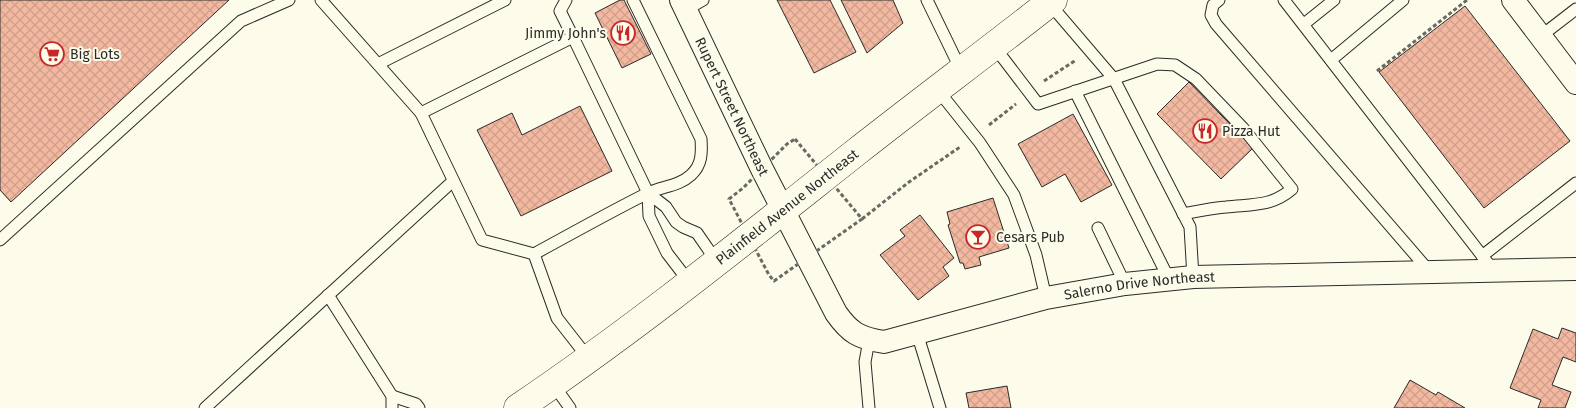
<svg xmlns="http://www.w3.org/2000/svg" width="1576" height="408" font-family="'Fira Sans',sans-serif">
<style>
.building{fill:url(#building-cross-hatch);stroke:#2b2b2b}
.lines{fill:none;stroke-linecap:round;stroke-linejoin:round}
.lane-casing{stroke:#2b2b2b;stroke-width:13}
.street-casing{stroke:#2b2b2b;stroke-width:24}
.primary-casing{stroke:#2b2b2b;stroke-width:29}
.path{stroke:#6a6964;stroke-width:3;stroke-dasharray:4 2.5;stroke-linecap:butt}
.lane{stroke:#fdfbea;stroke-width:11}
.street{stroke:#fdfbea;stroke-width:22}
.primary{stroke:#fdfbea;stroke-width:28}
.labels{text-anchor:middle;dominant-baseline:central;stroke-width:4;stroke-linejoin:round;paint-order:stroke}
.poi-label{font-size:14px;fill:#2b2b2b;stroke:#fdfbea;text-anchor:start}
.street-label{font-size:14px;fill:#2b2b2b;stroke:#fdfbea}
</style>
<defs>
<pattern id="building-cross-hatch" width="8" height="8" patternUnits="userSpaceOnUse" patternTransform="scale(1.25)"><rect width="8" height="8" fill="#f2b8a0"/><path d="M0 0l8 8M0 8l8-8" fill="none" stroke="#d09e8a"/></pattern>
</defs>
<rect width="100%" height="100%" fill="#fdfbea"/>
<g class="building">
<path d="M0,0H229L11,202L0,190Z"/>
<path d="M620,0H624L651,54L622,68L595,13Z"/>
<path d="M777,0H830L856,52L814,73Z"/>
<path d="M841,0H893L903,23L867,53Z"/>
<path d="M1465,6L1570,141L1484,208L1379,72Z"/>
<path d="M1189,82L1253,148L1221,179L1157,114Z"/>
<path d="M580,106L612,171L521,216L477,130L512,113L522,135Z"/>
<path d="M1073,114L1112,185L1081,202L1065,174L1042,187L1018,144Z"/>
<path d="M993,198L1009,248L979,257L981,265L965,269L963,263H960L948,225L950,224L947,212Z"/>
<path d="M920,215L954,258L943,267L949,276L918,300L880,255L905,236L900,230Z"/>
<path d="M1562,328L1576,333V362L1563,357L1552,385L1571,392L1565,408H1538L1541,400L1510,388L1533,329L1558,339Z"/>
<path d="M1410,380L1436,395L1438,392L1465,408H1394Z"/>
<path d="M1007,386L1011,408H969L966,393Z"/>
</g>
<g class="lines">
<g class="lane-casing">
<g id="lane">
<path d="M321,0L421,113"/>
<path d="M566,0L560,11L573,37"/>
<path d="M633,0L701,139C702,153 702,165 691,175C678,187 661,186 646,194C608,213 571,234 534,254L482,240L421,113L573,37L648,193L666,207L676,222L683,227L697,233L717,262"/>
<path d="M927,0L961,70"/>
<path d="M1219,0L1213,5L1211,15L1216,24L1430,272"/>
<path d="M1284,0L1494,271"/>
<path d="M1049,3L1114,79L1190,227L1193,277"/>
<path d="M686,10L703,0"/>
<path d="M1304,24L1334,0"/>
<path d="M1541,36L1576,9"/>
<path d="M993,45L1038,104L1157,64L1175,65L1196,79L1243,128L1292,189C1271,207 1252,204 1226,207C1212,208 1198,211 1183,214"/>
<path d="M1331,60L1403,0"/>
<path d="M378,64L505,0"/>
<path d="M937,89L980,143L1014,195L1036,255L1046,298"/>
<path d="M1075,91L1169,279"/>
<path d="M648,193L649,216L667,253L690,283"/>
<path d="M1098,228L1125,284"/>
<path d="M0,240L241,21L289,0"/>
<path d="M534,254L557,318L589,359"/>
<path d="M1482,256L1576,183"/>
<path d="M328,295L392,396V408"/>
<path d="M917,333L940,408"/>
<path d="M869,340L865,362L869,408"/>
<path d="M553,384L570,408"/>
<path d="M392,396L416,404L419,408"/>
<path d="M205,408L453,181"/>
</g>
</g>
<g class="street-casing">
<g id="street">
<path id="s1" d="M681,0L762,169L836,313C850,333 859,338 884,342L1046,298L1125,284L1193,277L1576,269"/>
<path d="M1513,0L1576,83"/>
</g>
</g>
<g class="primary-casing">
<g id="primary">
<path id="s2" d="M518,408C635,329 745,240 855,153C921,101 987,52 1053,0"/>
</g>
</g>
<g class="path">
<path d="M1377,71L1467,0"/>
<path d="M1044,81L1076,60"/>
<path d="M989,125L1016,104"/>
<path d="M795,139L862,219L774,281L769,275L729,199L743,188L787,144Z"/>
<path d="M862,219L909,182L960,147"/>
</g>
<use href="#lane" class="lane"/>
<use href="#street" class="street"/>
<use href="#primary" class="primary"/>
</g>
<defs>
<g id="restaurant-ring" transform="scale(1.25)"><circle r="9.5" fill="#fdfbea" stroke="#c62828" stroke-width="1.5"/><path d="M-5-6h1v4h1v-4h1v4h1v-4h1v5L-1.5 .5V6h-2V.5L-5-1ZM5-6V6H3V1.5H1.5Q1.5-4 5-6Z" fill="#c62828"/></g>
<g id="supermarket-ring" transform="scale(1.25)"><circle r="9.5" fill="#fdfbea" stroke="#c62828" stroke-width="1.5"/><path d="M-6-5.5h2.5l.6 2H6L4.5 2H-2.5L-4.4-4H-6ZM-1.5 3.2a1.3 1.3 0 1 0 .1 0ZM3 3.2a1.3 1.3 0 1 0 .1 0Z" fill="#c62828"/></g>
<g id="bar-ring" transform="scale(1.25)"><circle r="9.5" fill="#fdfbea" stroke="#c62828" stroke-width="1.5"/><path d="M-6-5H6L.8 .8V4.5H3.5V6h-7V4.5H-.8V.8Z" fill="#c62828"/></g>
</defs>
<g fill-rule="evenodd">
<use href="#restaurant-ring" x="623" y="33"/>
<use href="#supermarket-ring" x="52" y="54"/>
<use href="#restaurant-ring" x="1205" y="131"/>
<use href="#bar-ring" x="978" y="237"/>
</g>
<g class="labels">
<g class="poi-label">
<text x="606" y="33" text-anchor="end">Jimmy John's</text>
<text x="70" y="54">Big Lots</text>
<text x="1222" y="131">Pizza Hut</text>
<text x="996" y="237">Cesars Pub</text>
</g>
<g class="street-label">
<text stroke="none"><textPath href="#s1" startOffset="118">Rupert Street Northeast</textPath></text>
<text stroke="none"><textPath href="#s2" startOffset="336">Plainfield Avenue Northeast</textPath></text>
<text stroke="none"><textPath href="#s1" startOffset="670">Salerno Drive Northeast</textPath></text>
</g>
</g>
</svg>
